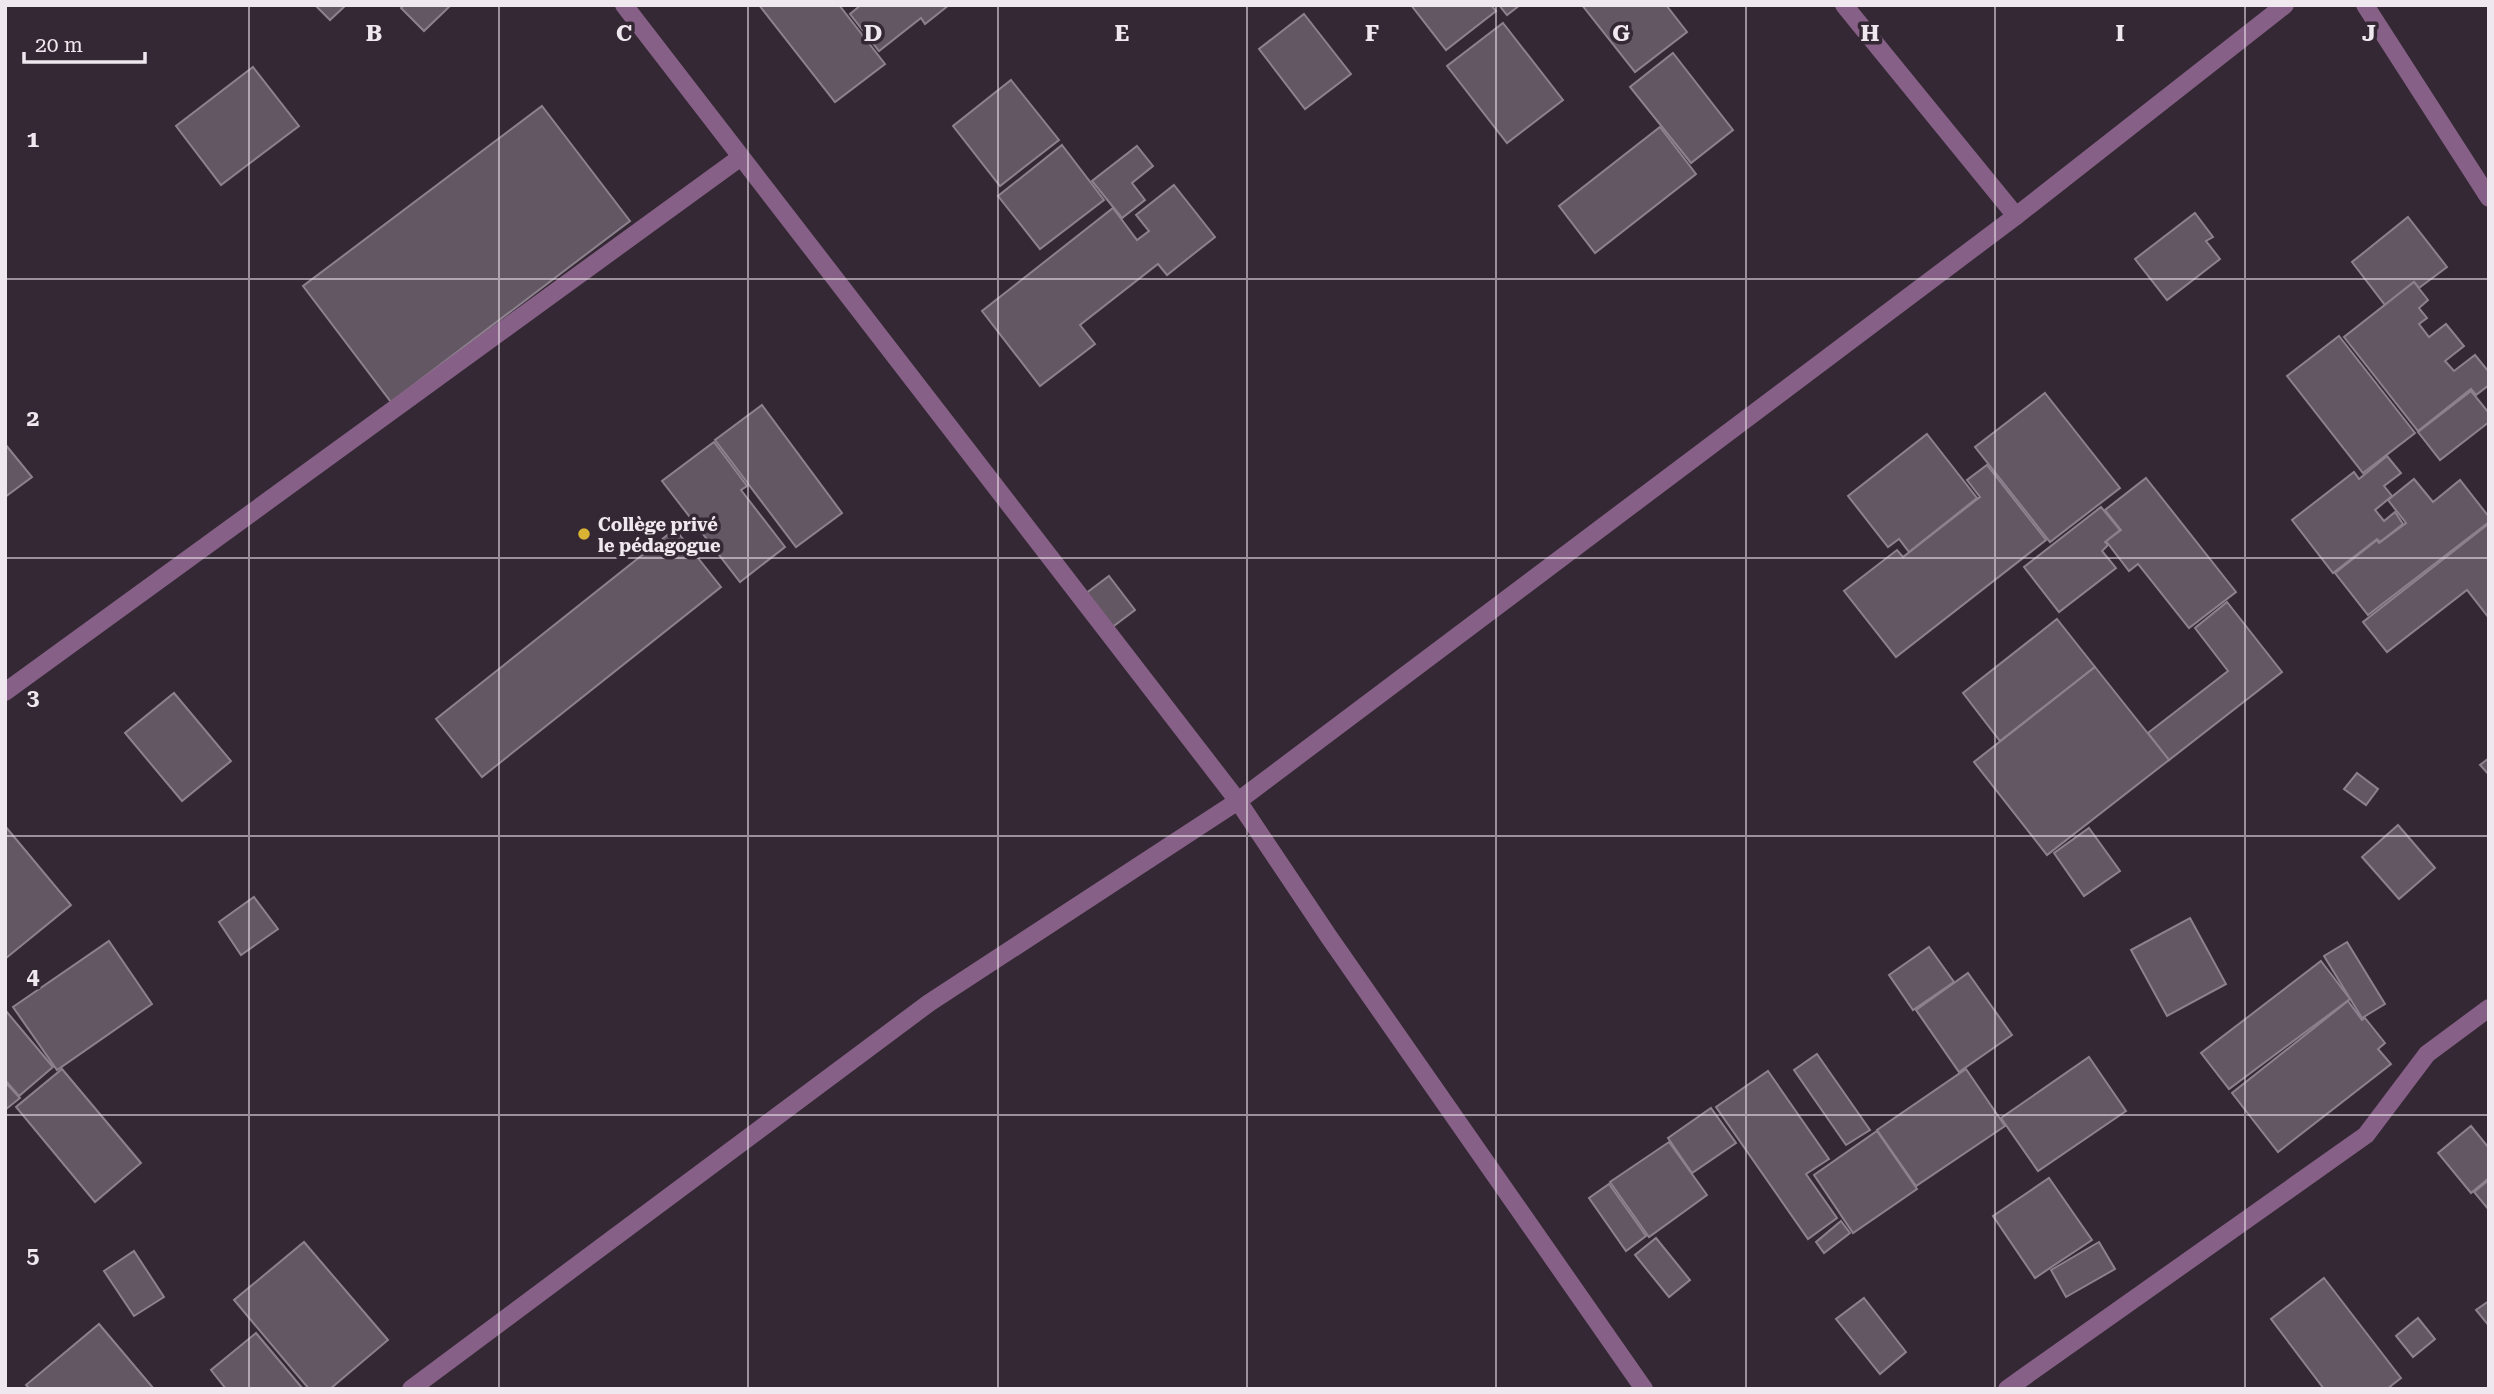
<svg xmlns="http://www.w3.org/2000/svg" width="2494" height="1394" font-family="'Roboto Serif',serif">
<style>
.building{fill:#635763;stroke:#8e818e;stroke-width:2}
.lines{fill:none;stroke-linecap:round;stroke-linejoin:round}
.minor{stroke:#866086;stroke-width:18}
.grid{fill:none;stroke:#f0e8ef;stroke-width:2;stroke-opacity:0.55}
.poi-dot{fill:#d9b334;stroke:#332833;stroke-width:2.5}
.labels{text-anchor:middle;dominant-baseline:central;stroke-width:7;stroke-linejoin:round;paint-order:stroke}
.poi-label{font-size:18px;font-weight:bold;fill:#f0e8ef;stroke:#332833;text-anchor:start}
.grid-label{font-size:23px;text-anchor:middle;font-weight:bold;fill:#f0e8ef;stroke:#332833;stroke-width:7;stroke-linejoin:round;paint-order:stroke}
</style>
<rect width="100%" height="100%" fill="#332833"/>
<g class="building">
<path d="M315,5H346L330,20Z"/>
<path d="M404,5H451L424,31L401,8Z"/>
<path d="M759,5H839L885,64L835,102Z"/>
<path d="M861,5H949L925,24L921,18L879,51L850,14Z"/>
<path d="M1411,5H1491L1496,11L1446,50Z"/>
<path d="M1499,5H1520L1507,15Z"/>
<path d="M1582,5H1666L1687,32L1635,72Z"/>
<path d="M1304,14L1351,74L1305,109L1259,49Z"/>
<path d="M1503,23L1563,100L1507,143L1447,66Z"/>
<path d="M1673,53L1733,130L1691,163L1630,87Z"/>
<path d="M253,67L299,126L221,185L176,126Z"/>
<path d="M1011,80L1059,140L1000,186L953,126Z"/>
<path d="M542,106L630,221L391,402L303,286Z"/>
<path d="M1660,127L1696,174L1595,253L1559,206Z"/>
<path d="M1062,145L1104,200L1040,249L998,196Z"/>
<path d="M1137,146L1153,166L1132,183L1145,200L1122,218L1092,181Z"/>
<path d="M1174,185L1215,237L1167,275L1158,264L1080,325L1095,344L1040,386L982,311L1113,208L1137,240L1149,231L1136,215Z"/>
<path d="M2195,213L2213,237L2206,241L2220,259L2167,300L2135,259Z"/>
<path d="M2408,217L2447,267L2419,288L2414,282L2385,305L2352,262Z"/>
<path d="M2414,282L2428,300L2419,308L2427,318L2419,324L2429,337L2446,324L2464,346L2445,361L2454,371L2475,355L2489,372V385L2476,395L2471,389L2418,431L2344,337Z"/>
<path d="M2339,336L2415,433L2363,473L2287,376Z"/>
<path d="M2471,391L2489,413V422L2440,460L2418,432Z"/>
<path d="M2045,393L2120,488L2050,542L1975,447Z"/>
<path d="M762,405L842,513L796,547L715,440Z"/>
<path d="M1927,434L1977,498L1909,552L1899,539L1888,547L1848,496Z"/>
<path d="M714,442L747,486L741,490L785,547L740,582L662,481Z"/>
<path d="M5,444L32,477L5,497Z"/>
<path d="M2387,456L2401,473L2384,486L2392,496L2375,510L2384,521L2395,512L2403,524L2380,542L2377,539L2333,573L2292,520L2354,472L2359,479Z"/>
<path d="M1987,465L2046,540L1896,657L1844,591L1897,550L1903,557L1980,497L1967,480Z"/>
<path d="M2146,478L2236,592L2189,628L2138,564L2129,571L2106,541L2121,530L2105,510Z"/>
<path d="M2414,479L2433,502L2460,480L2489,517V522L2368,615L2335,573L2377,540L2379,543L2406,523L2388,500Z"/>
<path d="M2101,507L2120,530L2105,542L2108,545L2102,551L2116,568L2059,612L2024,567Z"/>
<path d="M2487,525L2489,528V618L2467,590L2387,652L2363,622Z"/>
<path d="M675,529L721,587L482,777L436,719Z"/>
<path d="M1109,576L1135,610L1111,628L1085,594Z"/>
<path d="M2227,602L2282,672L2169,760L2148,733L2228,671L2195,628Z"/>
<path d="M2057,619L2095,667L2000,741L1963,693Z"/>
<path d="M2095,667L2169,760L2047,855L1974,762Z"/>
<path d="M174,693L231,761L182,801L125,733Z"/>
<path d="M2489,758V775L2480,765Z"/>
<path d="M2357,773L2378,789L2366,805L2344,789Z"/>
<path d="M2398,825L2435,868L2399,899L2362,857Z"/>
<path d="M5,826L71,905L5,959Z"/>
<path d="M2089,828L2120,871L2084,896L2054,853Z"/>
<path d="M254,897L278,929L241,955L219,922Z"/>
<path d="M2190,918L2226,984L2167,1016L2131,950Z"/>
<path d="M109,941L152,1004L57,1070L13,1007Z"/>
<path d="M2347,942L2385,1004L2362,1018L2324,956Z"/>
<path d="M1929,947L1954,982L1913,1010L1889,975Z"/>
<path d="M2321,961L2350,999L2229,1089L2201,1053Z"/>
<path d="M1968,973L2012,1035L1959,1072L1916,1010Z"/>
<path d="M2348,1001L2362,1020L2365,1018L2385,1043L2378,1049L2391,1064L2278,1152L2232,1093Z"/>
<path d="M6,1011L53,1067L19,1096L5,1080Z"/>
<path d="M1817,1054L1870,1130L1846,1145L1794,1070Z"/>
<path d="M2089,1057L2126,1111L2038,1171L2001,1118Z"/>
<path d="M62,1069L141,1163L95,1202L16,1107Z"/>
<path d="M1966,1069L2005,1126L1916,1186L1877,1130Z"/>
<path d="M1768,1071L1829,1159L1806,1174L1837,1218L1808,1239L1716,1107Z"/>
<path d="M5,1082L20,1098L5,1110Z"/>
<path d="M1711,1108L1736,1143L1692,1173L1668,1138Z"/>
<path d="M2471,1126L2489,1148V1178L2471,1193L2438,1153Z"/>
<path d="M1877,1131L1917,1189L1853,1233L1814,1175Z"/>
<path d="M1669,1142L1707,1195L1649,1237L1610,1182Z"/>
<path d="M2049,1178L2092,1240L2035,1278L1993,1216Z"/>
<path d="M2489,1180V1210L2474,1192Z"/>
<path d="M1609,1184L1646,1236L1626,1251L1589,1198Z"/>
<path d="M1841,1221L1850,1233L1824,1253L1816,1242Z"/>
<path d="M1656,1238L1690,1280L1669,1297L1635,1255Z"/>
<path d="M304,1242L388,1340L330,1389H309L234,1300Z"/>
<path d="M2099,1242L2115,1269L2066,1297L2051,1270Z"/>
<path d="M134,1251L164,1297L134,1316L104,1271Z"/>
<path d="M2324,1278L2401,1378L2387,1389H2324L2271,1319Z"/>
<path d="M1864,1298L1906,1352L1880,1374L1836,1319Z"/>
<path d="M2489,1301V1326L2476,1310Z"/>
<path d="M2418,1318L2435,1339L2413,1357L2396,1336Z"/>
<path d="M99,1324L154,1389H30L26,1385Z"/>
<path d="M256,1333L303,1389H226L211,1370Z"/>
</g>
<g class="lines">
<g class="minor">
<path d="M624,5L1238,801L1329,937L1644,1389"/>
<path d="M1844,5L2016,216"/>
<path d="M2365,5L2489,198"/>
<path d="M5,692L741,157"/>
<path d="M411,1389L929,1003L1238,801L2016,216L2285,5"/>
<path d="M2007,1389L2366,1135L2427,1054L2489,1008"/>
</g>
</g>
<path class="grid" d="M249,5V1389M499,5V1389M748,5V1389M998,5V1389M1247,5V1389M1496,5V1389M1746,5V1389M1995,5V1389M2245,5V1389M5,279H2489M5,558H2489M5,836H2489M5,1115H2489"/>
<circle class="poi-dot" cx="584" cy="534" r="7"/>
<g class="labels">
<g class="poi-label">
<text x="598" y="524">Collège privé<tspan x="598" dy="21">le pédagogue</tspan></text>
</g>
</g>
<g class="grid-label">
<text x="374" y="41">B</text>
<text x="624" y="41">C</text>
<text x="873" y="41">D</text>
<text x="1122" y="41">E</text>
<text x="1372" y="41">F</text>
<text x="1621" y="41">G</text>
<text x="1870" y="41">H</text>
<text x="2120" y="41">I</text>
<text x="2369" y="41">J</text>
<text x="33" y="147">1</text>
<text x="33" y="426">2</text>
<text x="33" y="705">3</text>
<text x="33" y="984">4</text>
<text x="33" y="1263">5</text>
</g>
<rect width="2494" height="1394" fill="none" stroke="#f0e8ef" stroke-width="14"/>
<path d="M24 52v10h121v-10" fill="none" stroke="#f0e8ef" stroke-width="3.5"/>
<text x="35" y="52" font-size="21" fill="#f0e8ef" stroke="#332833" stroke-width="5" paint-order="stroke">20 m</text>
</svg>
